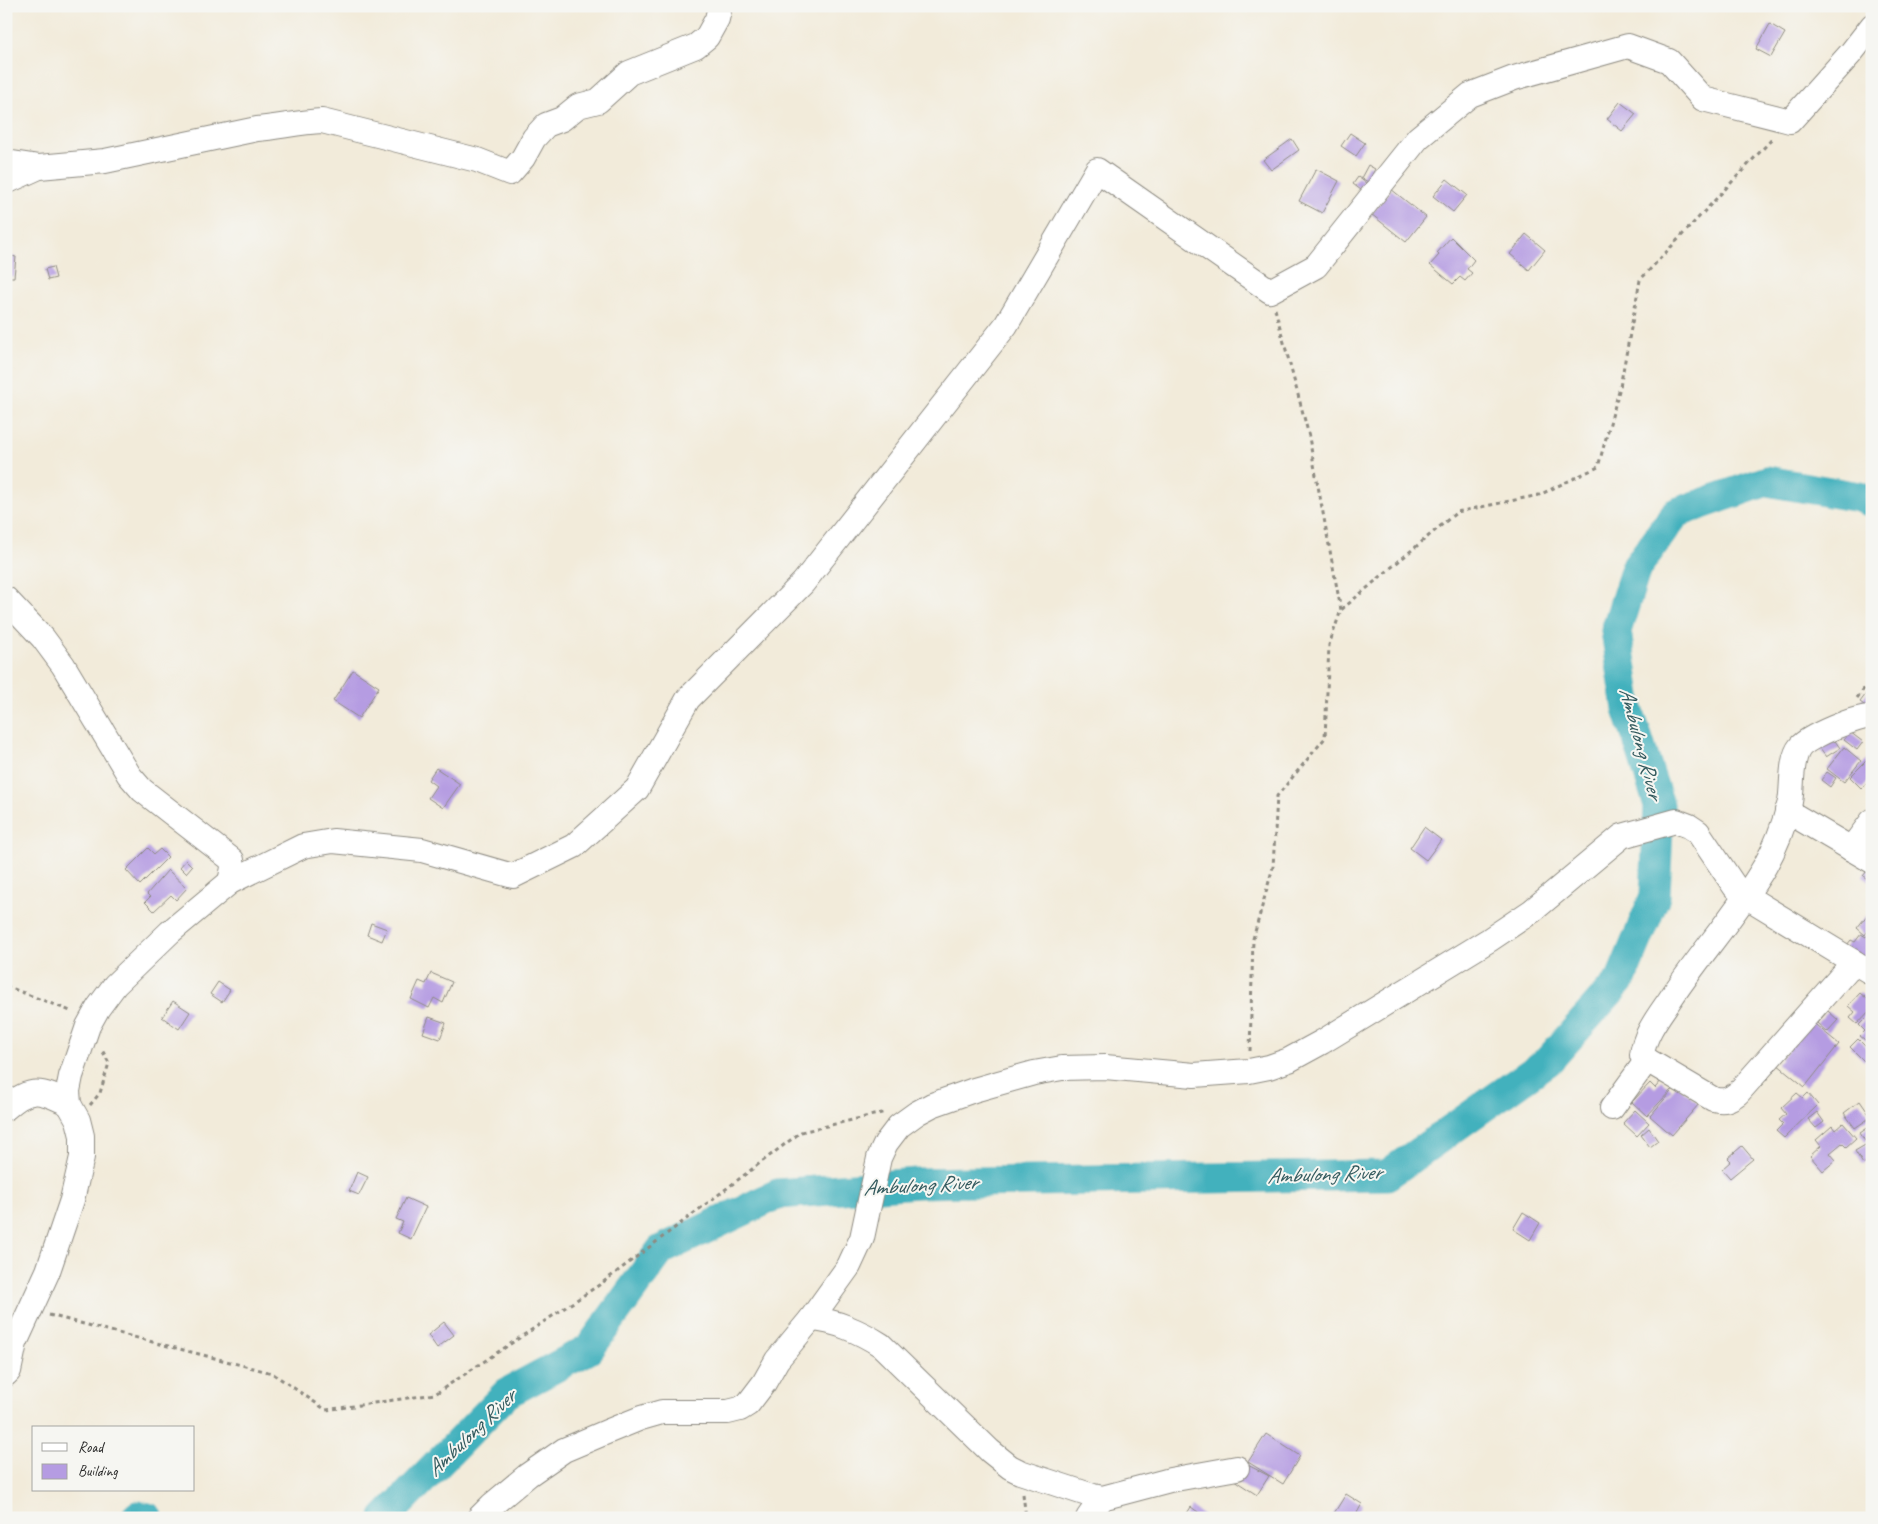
<svg xmlns="http://www.w3.org/2000/svg" width="1878" height="1524" font-family="Caveat,sans-serif">
<style>
.lines{fill:none;stroke-linecap:round;stroke-linejoin:round}
.river{stroke:#42b1bd;stroke-width:31}
.building{fill:#b59ce2}
.minor-casing{stroke:#8e8b82;stroke-width:26}
.path{stroke:#8e8b82;stroke-width:3;stroke-dasharray:4 4;stroke-linecap:butt}
.minor{stroke:#fff;stroke-width:24}
.labels{text-anchor:middle;dominant-baseline:central;stroke-width:4;stroke-linejoin:round;paint-order:stroke}
.water-label{font-size:22px;font-style:italic;fill:#335a5e;stroke:#f6f6f2}
</style>
<rect width="100%" height="100%" fill="#f6f6f2"/>
<filter id="ink" filterUnits="userSpaceOnUse"><feTurbulence type="fractalNoise" baseFrequency=".02" numOctaves="2"/><feDisplacementMap in="SourceGraphic" scale="10" xChannelSelector="R" yChannelSelector="G"/><feConvolveMatrix kernelMatrix="1 2 1 2 8 2 1 2 1" color-interpolation-filters="sRGB"/></filter>
<filter id="wash" filterUnits="userSpaceOnUse"><feTurbulence type="fractalNoise" baseFrequency=".0096" numOctaves="4" result="noise"/><feDisplacementMap in="SourceGraphic" scale="20" xChannelSelector="R" yChannelSelector="G"/><feGaussianBlur stdDeviation="1.12" result="paint"/><feColorMatrix in="noise" values="0 0 0 0 0 0 0 0 0 0 0 0 0 0 0 0 0 1.4 0 .05"/><feComposite in="paint" operator="in"/></filter>
<g filter="url(#wash)">
<rect width="100%" height="100%" fill="#f2ebda"/>
<g class="lines">
<g class="river">
<path d="M136,1518L138,1516L148,1518"/>
<path d="M385,1518L507,1393L589,1349L661,1250L778,1194L917,1183L1387,1175L1548,1061L1621,979L1655,896L1659,805L1628,709L1616,631L1636,568L1676,513L1767,481L1859,497L1872,502"/>
</g>
</g>
<g id="blocks">
<g class="building">
<path d="M1770,24L1785,33L1771,57L1756,49Z"/>
<path d="M1620,102L1636,114L1622,131L1607,119Z"/>
<path d="M1350,133L1365,143L1356,156L1341,146Z"/>
<path d="M1292,139L1299,150L1271,170L1263,160Z"/>
<path d="M1368,165L1375,169L1368,182L1361,178Z"/>
<path d="M1316,169L1339,181L1322,213L1299,201Z"/>
<path d="M1358,177L1366,183L1361,190L1353,184Z"/>
<path d="M1447,179L1467,195L1453,212L1433,196Z"/>
<path d="M1391,189L1426,217L1406,242L1371,214Z"/>
<path d="M1526,234L1545,250L1529,270L1510,254Z"/>
<path d="M1451,237L1474,260L1467,269L1472,273L1465,281L1460,277L1453,284L1430,265L1439,255L1437,253Z"/>
<path d="M6,255L16,257L14,277H6Z"/>
<path d="M53,267L56,278L48,280L45,269Z"/>
<path d="M353,670L379,687L359,718L333,701Z"/>
<path d="M1872,686V701L1867,707L1860,702Z"/>
<path d="M1850,732L1863,742L1857,750L1844,740Z"/>
<path d="M1831,735L1840,748L1826,757L1817,745Z"/>
<path d="M1844,747L1861,761L1844,782L1827,769Z"/>
<path d="M1867,760L1872,765V778L1862,789L1850,777Z"/>
<path d="M436,768L460,784L443,808L428,798L436,786L428,780Z"/>
<path d="M1827,772L1836,778L1830,787L1821,780Z"/>
<path d="M1424,827L1441,840L1426,860L1410,848Z"/>
<path d="M148,848L154,854L160,849L168,857L140,885L126,870Z"/>
<path d="M186,860L192,866L186,873L180,867Z"/>
<path d="M1871,866L1872,867V882L1863,876Z"/>
<path d="M168,870L187,888L176,900L171,895L154,911L145,902L150,897L147,894Z"/>
<path d="M1868,914L1872,917V930L1870,928L1865,935L1857,928Z"/>
<path d="M371,923L387,929L382,941L367,935Z"/>
<path d="M1871,931L1872,963L1843,950L1851,940L1855,942L1861,934L1866,937Z"/>
<path d="M431,973L452,982L443,1003L434,998L429,1008L411,999L419,981L426,984Z"/>
<path d="M218,982L230,990L222,1002L210,994Z"/>
<path d="M1860,993L1872,1003V1008L1857,1024L1850,1018L1855,1012L1848,1006Z"/>
<path d="M173,1001L190,1012L179,1029L162,1017Z"/>
<path d="M1828,1011L1838,1020L1827,1032L1817,1023Z"/>
<path d="M1872,1012V1040L1869,1043L1860,1036L1865,1031L1859,1025Z"/>
<path d="M429,1017L446,1023L440,1039L423,1033Z"/>
<path d="M1811,1021L1839,1044L1805,1087L1777,1064Z"/>
<path d="M1858,1039L1872,1053L1864,1061L1850,1047Z"/>
<path d="M1662,1080L1672,1089L1647,1116L1632,1102L1650,1083L1655,1088Z"/>
<path d="M1677,1085L1699,1104L1672,1135L1650,1116Z"/>
<path d="M1797,1093L1803,1098L1808,1093L1818,1105L1784,1138L1776,1131L1783,1124L1779,1120L1786,1114L1781,1108Z"/>
<path d="M1860,1101L1871,1117L1855,1128L1844,1113Z"/>
<path d="M1635,1110L1649,1123L1637,1136L1623,1123Z"/>
<path d="M1817,1112L1824,1122L1816,1128L1808,1119Z"/>
<path d="M1843,1123L1856,1138L1846,1147L1842,1143L1830,1153L1836,1160L1823,1171L1810,1156L1821,1146L1816,1140L1832,1126L1835,1130Z"/>
<path d="M1872,1125V1137L1865,1141L1860,1133Z"/>
<path d="M1649,1128L1658,1141L1650,1147L1641,1135Z"/>
<path d="M1872,1141V1158L1863,1164L1855,1151Z"/>
<path d="M1742,1146L1753,1159L1730,1178L1722,1169L1731,1161L1728,1158Z"/>
<path d="M357,1172L368,1177L359,1195L349,1191Z"/>
<path d="M406,1198L426,1207L411,1239L398,1233L403,1222L396,1219Z"/>
<path d="M1523,1212L1540,1223L1530,1240L1513,1229Z"/>
<path d="M444,1322L454,1335L437,1348L428,1335Z"/>
<path d="M1266,1434L1300,1456L1283,1484L1248,1462Z"/>
<path d="M1244,1463L1269,1476L1257,1495L1234,1480Z"/>
<path d="M1346,1494L1362,1504L1354,1518H1331Z"/>
<path d="M1191,1507L1205,1517V1518H1184Z"/>
</g>
</g>
</g>
<g filter="url(#ink)">
<use href="#blocks" fill-opacity="0" stroke="#8e8b82" stroke-width="1"/>
<g class="lines">
<g class="minor-casing">
<g id="minor">
<path d="M6,162L39,167L105,161L257,129C279,127 300,122 322,121L477,160L510,173L523,158L534,138L546,125L562,119L578,106L598,101L629,73L696,46L707,37L717,19L720,6"/>
<path d="M6,182L39,167"/>
<path d="M6,599L43,638L63,665L129,775L142,790L232,860L233,868L230,882"/>
<path d="M1787,811L1872,861"/>
<path d="M1851,849L1872,821"/>
<path d="M1854,962L1738,1093C1729,1100 1724,1102 1713,1099L1647,1060L1642,1055C1644,1035 1658,1017 1669,1001C1699,955 1737,914 1765,866C1777,845 1784,825 1790,802C1793,787 1790,759 1800,747C1808,737 1858,715 1872,717"/>
<path d="M6,1108C30,1086 42,1090 69,1104"/>
<path d="M1612,1108L1647,1060"/>
<path d="M811,1319C834,1320 861,1332 881,1345L990,1451L1010,1467L1020,1472L1093,1496L1102,1498L1170,1480L1237,1468"/>
<path d="M6,1374L9,1371L15,1343L48,1271L72,1200L82,1157V1136L78,1120L69,1104L68,1091L71,1076L88,1026L98,1008L115,985L170,932L230,882L303,846L333,841L422,850L513,876L574,846L637,789L688,699L803,583L1006,325L1097,170L1270,291L1316,266L1418,138L1470,95L1514,78L1628,46L1669,61L1703,99L1790,121L1851,53L1872,26"/>
<path d="M479,1518L492,1505L528,1475L564,1450L609,1431L641,1418L662,1412H728L740,1409L748,1404L764,1383L777,1360L811,1319L849,1266L862,1238L879,1158L886,1143L899,1126L917,1113L932,1105L974,1090L1034,1073L1062,1068L1105,1067L1194,1075L1249,1071L1269,1067L1289,1060L1322,1042L1489,940L1532,911L1622,836L1676,821L1689,826L1698,832L1735,887L1747,897L1872,973"/>
<path d="M1088,1518L1102,1498"/>
</g>
</g>
<g class="path">
<path d="M1275,309L1308,432L1341,610"/>
<path d="M1857,698L1872,678"/>
<path d="M6,986L73,1012"/>
<path d="M1250,1051L1253,939L1273,867L1277,796L1325,738L1329,645L1341,610L1457,512L1539,495L1598,467L1620,387L1640,280L1774,137"/>
<path d="M90,1105L100,1093L109,1063L101,1048"/>
<path d="M49,1315L272,1373L326,1410L435,1394L602,1283L801,1132L886,1112"/>
<path d="M1023,1494L1026,1518"/>
</g>
<use href="#minor" class="minor"/>
</g>
</g>
<g class="labels">
<g class="water-label">
<text transform="translate(1641 743) rotate(75)">Ambulong River</text>
<text transform="translate(1324 1174) rotate(-2)">Ambulong River</text>
<text transform="translate(920 1185) rotate(-3)">Ambulong River</text>
<text transform="translate(471 1433) rotate(-44)">Ambulong River</text>
</g>
</g>
<rect width="1878" height="1524" fill="none" stroke="#f6f6f2" stroke-width="25"/>
<rect x="32" y="1426" width="162" height="65" fill="#f6f6f2" stroke="#a5a5a2"/>
<rect x="42" y="1443" width="25" height="8" fill="#ffffff" stroke="#a5a5a2"/>
<text x="78" y="1452" font-size="15" fill="#2b2b2b">Road</text>
<rect x="42" y="1464" width="25" height="15" fill="#b59ce2" stroke="#a5a5a2"/>
<text x="78" y="1476" font-size="15" fill="#2b2b2b">Building</text>
</svg>
